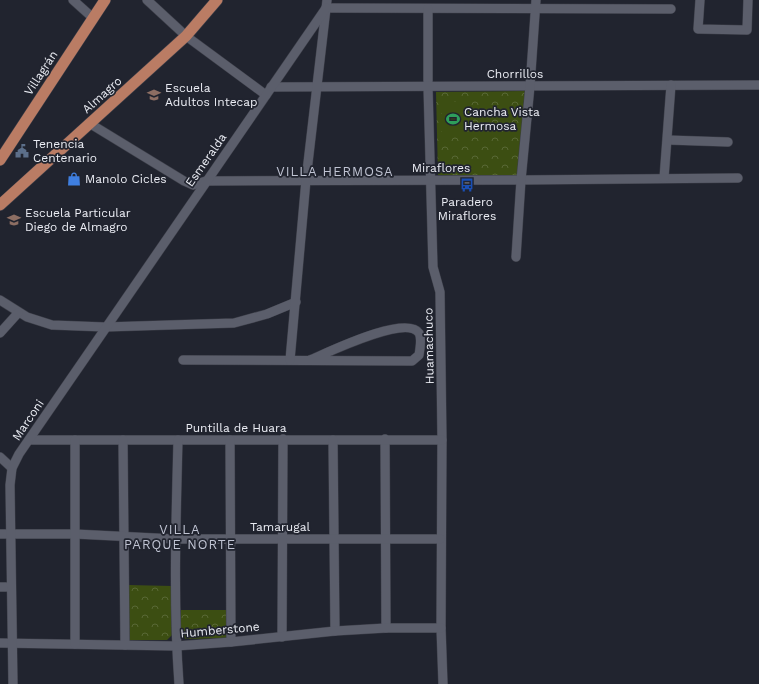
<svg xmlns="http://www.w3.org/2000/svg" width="759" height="684" font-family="'Work Sans',sans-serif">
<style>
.forest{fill:url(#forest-crowns)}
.garden{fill:#3c4e12}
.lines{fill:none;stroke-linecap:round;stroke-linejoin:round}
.minor-casing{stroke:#3c3e48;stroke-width:10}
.major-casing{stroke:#3c3e48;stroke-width:12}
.minor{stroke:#5b5e6b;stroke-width:9}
.major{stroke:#ba7c64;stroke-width:11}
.labels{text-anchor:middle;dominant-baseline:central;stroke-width:3.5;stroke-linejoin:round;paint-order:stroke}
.street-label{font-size:12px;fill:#ebedf4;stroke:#21242f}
.poi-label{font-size:12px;fill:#ebedf4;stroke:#21242f;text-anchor:start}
.neighbourhood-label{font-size:13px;letter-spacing:1px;fill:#c0c4d3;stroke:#21242f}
</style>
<defs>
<pattern id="forest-crowns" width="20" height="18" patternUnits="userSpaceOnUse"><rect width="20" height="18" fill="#3c4e12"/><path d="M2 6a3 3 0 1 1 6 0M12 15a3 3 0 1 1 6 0" fill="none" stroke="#586835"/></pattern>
</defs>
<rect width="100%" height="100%" fill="#21242f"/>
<g class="forest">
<path d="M528,91L519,176L438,175L436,92Z"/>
<path d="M128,585L172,586V635L167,640H127Z"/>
<path d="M181,610H228L229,638L186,639L181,636Z"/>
</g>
<rect class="garden" x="442" y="102" width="23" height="34"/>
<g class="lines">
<g class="minor-casing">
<g id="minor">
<path d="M73,0L93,18"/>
<path d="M147,0L186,36L266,95"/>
<path d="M700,0L698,29L747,30L748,0"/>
<path d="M326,8L671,9"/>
<path d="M428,9V87L433,267L440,292L442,440L441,628L443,684"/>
<path d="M271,87L759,85"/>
<path d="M89,123L184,181L193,185L206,181L521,180L738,178"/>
<path d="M668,140L728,142"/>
<path d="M664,178L671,85"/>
<path d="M516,257L521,180L530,86L536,0"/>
<path d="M0,300L27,317L52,325L105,327L234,323L267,314L296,302"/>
<path d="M0,333L18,313"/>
<path d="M183,360L412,361L419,355C420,349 422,338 419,333C406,314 327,353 310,360"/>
<path d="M290,360L306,180L327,0"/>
<path d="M385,439L386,628"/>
<path d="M29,440H442"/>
<path d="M123,440L125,645"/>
<path d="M178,440C176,521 173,603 179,684"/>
<path d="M230,440L231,642"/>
<path d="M333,440L335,631"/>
<path d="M0,457L12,468"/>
<path d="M0,534H75L175,539H440"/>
<path d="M0,587H11"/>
<path d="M282,637L283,439"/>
<path d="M0,643L176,646L231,642L335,631L386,628H441"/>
<path d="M75,644V440"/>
<path d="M13,684L10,485L12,468L19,454L326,8"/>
</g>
</g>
<g class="major-casing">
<g id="major">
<path d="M0,160L105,0"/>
<path d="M0,205L186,36L217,0"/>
</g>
</g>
<use href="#minor" class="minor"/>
<use href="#major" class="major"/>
</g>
<defs>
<g id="school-bare" transform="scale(1.08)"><path d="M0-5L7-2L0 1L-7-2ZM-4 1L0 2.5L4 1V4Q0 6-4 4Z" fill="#8d6e63" stroke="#21242f" stroke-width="2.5" paint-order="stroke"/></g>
<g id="stadium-bare" transform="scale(1.08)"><path d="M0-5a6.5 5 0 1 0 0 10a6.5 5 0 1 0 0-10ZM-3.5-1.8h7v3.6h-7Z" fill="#2e9e5b" stroke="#21242f" stroke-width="2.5" paint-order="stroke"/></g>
<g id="civic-bare" transform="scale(1.08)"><path d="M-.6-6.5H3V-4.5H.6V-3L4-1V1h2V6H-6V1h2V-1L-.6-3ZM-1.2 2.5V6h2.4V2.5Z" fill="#5c6f8a" stroke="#21242f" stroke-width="2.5" paint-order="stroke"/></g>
<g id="shop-bare" transform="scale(1.08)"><path d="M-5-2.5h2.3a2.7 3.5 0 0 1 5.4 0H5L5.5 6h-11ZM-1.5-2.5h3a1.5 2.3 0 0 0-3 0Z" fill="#3f7fe0" stroke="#21242f" stroke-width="2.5" paint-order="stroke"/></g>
<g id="bus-bare" transform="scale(1.08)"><path d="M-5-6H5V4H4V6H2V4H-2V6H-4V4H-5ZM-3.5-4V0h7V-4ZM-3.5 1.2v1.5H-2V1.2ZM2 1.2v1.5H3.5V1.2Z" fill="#1a4fb4" stroke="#21242f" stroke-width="2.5" paint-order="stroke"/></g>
</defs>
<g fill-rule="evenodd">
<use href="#school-bare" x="154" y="95"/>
<use href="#stadium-bare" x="453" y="119"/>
<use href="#civic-bare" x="22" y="151"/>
<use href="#shop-bare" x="74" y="179"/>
<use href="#bus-bare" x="467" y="185"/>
<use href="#school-bare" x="14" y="220"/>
</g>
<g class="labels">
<g class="street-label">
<text transform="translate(41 73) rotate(-57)">Villagrán</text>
<text x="515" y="74">Chorrillos</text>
<text transform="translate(102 95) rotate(-42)">Almagro</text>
<text transform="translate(206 160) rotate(-55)">Esmeralda</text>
<text x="441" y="168">Miraflores</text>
<text transform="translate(429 346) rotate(-91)">Huamachuco</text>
<text transform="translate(28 420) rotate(-56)">Marconi</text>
<text x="236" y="428">Puntilla de Huara</text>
<text x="280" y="527">Tamarugal</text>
<text transform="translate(220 630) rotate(-5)">Humberstone</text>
</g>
<g class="poi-label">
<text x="165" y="88">Escuela<tspan x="165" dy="14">Adultos Intecap</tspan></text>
<text x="464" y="112">Cancha Vista<tspan x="464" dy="14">Hermosa</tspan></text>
<text x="33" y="144">Tenencia<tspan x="33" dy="14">Centenario</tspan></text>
<text x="85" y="179">Manolo Cicles</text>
<text x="467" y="202" text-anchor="middle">Paradero<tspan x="467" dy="14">Miraflores</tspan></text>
<text x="25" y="213">Escuela Particular<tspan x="25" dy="14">Diego de Almagro</tspan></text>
</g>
<g class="neighbourhood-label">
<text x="335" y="171">VILLA HERMOSA</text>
<text x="180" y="529">VILLA<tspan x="180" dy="15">PARQUE NORTE</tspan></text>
</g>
</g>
</svg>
